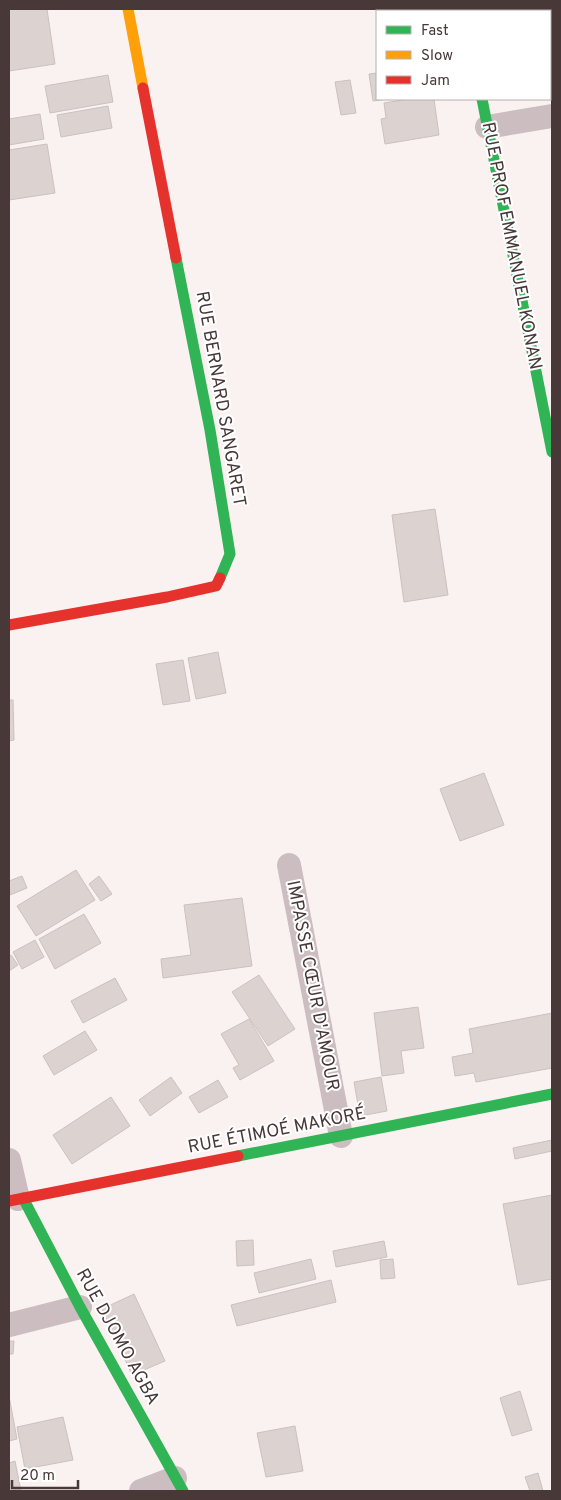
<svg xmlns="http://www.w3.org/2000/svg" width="561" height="1500" font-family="Overpass,sans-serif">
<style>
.building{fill:#dcd2cf;stroke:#cbc1be}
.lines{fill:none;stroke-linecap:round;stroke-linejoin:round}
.street{stroke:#ccbdc1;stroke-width:24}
.fast{stroke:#30b455;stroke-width:11}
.slow{stroke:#ff9f0a;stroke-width:11}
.jam{stroke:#e5322d;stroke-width:11}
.labels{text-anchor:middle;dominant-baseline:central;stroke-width:4;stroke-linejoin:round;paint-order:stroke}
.street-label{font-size:18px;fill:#483938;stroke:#fff}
</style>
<rect width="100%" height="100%" fill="#faf2f1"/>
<g class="building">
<path d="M9,9H47L55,64L9,71Z"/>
<path d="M377,73V99H386L373,101L369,74Z"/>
<path d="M108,75L113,102L50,113L45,86Z"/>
<path d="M350,80L356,113L341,115L335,82Z"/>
<path d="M409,99H434L439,135L385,144L381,119L386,118L384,103Z"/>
<path d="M108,106L112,128L61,137L57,115Z"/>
<path d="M40,114L44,139L9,145V119Z"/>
<path d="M47,144L55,193L9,200V150Z"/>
<path d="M435,509L448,595L404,602L392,515Z"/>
<path d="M218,652L226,693L196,699L188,658Z"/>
<path d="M183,660L190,701L163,705L156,664Z"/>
<path d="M9,700H13L14,740L9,741Z"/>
<path d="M484,773L504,825L460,841L440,789Z"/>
<path d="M76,870L95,900L36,936L17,906Z"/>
<path d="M22,876L27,888L10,895L9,881Z"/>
<path d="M99,876L112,894L101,901L89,884Z"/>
<path d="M242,898L252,966L163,978L161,959L191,955L184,905Z"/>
<path d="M84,914L101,943L55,969L39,939Z"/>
<path d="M35,940L44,957L22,969L13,952Z"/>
<path d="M11,955L18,965L9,971V956Z"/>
<path d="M259,975L295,1029L268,1046L232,992Z"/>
<path d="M115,978L127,1000L83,1023L71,1001Z"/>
<path d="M418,1007L424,1048L401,1051L404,1073L382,1076L374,1013Z"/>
<path d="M552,1013V1068L476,1082L474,1073L455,1076L452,1057L473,1053L469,1029Z"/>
<path d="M249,1019L274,1061L240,1080L233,1068L239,1065L221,1034Z"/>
<path d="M85,1031L97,1050L54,1075L43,1056Z"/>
<path d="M171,1077L182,1093L150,1116L139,1100Z"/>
<path d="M381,1077L387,1111L360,1116L354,1082Z"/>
<path d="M218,1080L228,1097L199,1113L189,1097Z"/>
<path d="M111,1097L130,1126L72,1164L53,1135Z"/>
<path d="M552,1140V1151L515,1159L513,1148Z"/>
<path d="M552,1195V1279L518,1285L503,1204Z"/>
<path d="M253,1240L254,1265L237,1266L236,1241Z"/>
<path d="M384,1241L387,1257L336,1267L333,1251Z"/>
<path d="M311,1259L316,1279L259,1293L254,1273Z"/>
<path d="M393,1259L395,1278L381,1279L380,1260Z"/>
<path d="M331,1280L336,1302L237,1326L231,1305Z"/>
<path d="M134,1294L165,1361L132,1375L102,1309Z"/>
<path d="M9,1341H14L13,1354H9Z"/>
<path d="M520,1391L532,1430L512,1436L500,1398Z"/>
<path d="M9,1396L17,1439L9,1441Z"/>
<path d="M63,1417L73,1460L25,1469L17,1427Z"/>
<path d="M295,1426L303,1471L266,1477L257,1433Z"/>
<path d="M15,1461L21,1491H9V1463Z"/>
<path d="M538,1473L543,1491H530L525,1477Z"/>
</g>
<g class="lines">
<g class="street">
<path d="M467,9V11"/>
<path d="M487,127L552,116"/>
<path d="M289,865L341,1136"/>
<path d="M9,1160L18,1199"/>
<path d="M9,1325L80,1307"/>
<path d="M141,1491L175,1478"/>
</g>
<g class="fast">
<path d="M482,99L552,452"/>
<path d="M176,258L210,430L230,554L220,578"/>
<path d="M238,1156L552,1094"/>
<path d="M23,1198L80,1307L183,1491"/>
</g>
<path class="slow" d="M128,9L143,88"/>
<g class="jam">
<path d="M143,88L176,258"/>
<path d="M9,625L167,597L216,586L220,578"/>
<path d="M9,1201L238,1156"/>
</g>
</g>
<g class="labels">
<g class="street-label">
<text transform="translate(511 246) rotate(79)">RUE PROF EMMANUEL KONAN</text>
<text transform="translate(220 399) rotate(80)">RUE BERNARD SANGARET</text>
<text transform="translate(312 986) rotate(79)">IMPASSE CŒUR D'AMOUR</text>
<text transform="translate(277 1131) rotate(-11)">RUE ÉTIMOÉ MAKORÉ</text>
<text transform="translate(117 1337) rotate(61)">RUE DJOMO AGBA</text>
</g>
</g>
<rect width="561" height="1500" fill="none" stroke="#483938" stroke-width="20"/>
<rect x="376" y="10" width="175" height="90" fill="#ffffff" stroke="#b6b0af"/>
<rect x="386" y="26" width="25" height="8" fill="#30b455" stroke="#b6b0af"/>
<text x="421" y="35" font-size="15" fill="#483938">Fast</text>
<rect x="386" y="51" width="25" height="8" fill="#ff9f0a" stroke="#b6b0af"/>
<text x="421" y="60" font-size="15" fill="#483938">Slow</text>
<rect x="386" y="76" width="25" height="8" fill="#e5322d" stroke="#b6b0af"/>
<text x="421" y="85" font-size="15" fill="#483938">Jam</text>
<path d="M12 1480v8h66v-8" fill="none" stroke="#483938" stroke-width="2.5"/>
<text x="20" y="1480" font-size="15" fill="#483938" stroke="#ffffff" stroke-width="4" paint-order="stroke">20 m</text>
</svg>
